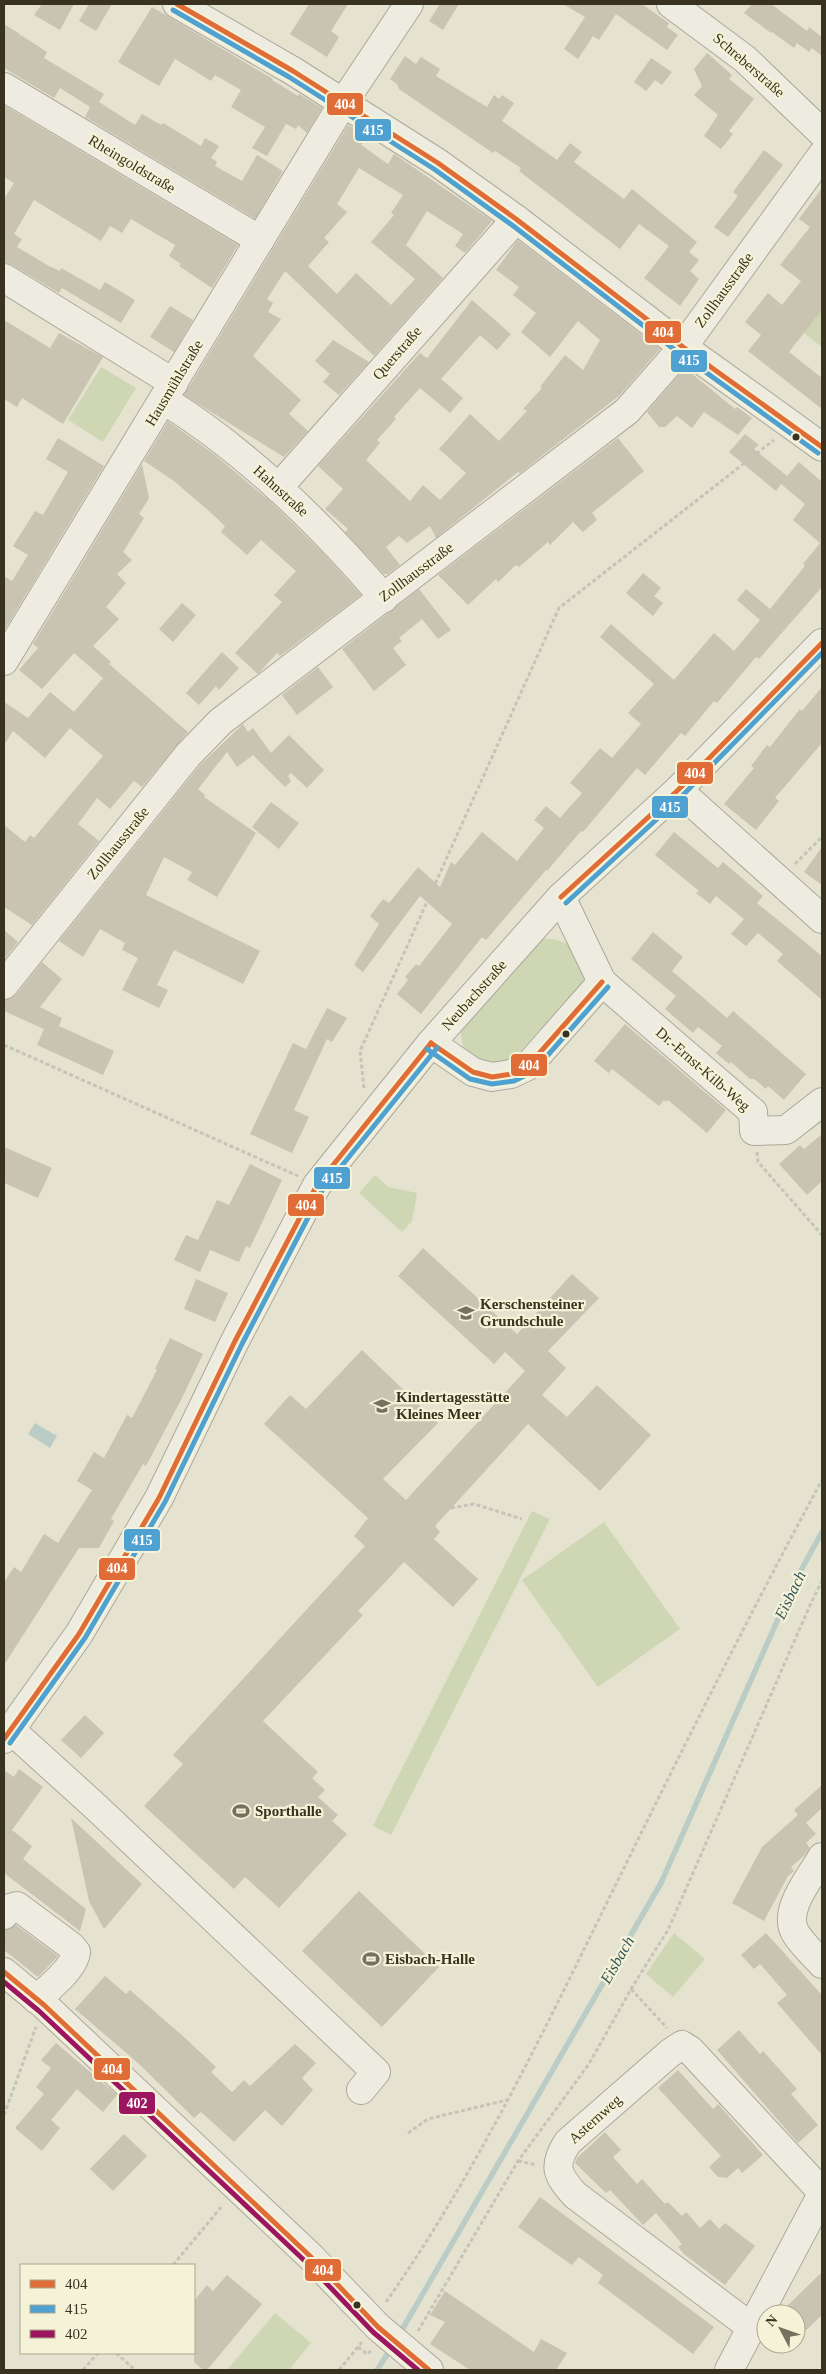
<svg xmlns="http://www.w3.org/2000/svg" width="826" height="2374" font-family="Georgia,serif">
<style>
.green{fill:#ced6b3}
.water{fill:#baccc5}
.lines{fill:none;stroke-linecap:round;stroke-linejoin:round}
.stream{stroke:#baccc5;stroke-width:5.5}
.building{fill:#c9c3b1;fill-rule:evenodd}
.minor-casing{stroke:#aba899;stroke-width:30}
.path{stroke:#c6c4b8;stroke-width:3;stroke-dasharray:4 2.5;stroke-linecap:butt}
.minor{stroke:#eeece1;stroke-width:28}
.bus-1-casing{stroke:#f5f3d7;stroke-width:9}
.bus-2-casing{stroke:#f5f3d7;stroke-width:9}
.bus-3-casing{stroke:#f5f3d7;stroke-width:9}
.bus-1{stroke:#e06c37;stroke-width:5}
.bus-2{stroke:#4ea1d1;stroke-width:5}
.bus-3{stroke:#9c1561;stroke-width:5}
.bus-dot{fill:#3a3220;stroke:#f5f3d7;stroke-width:2}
.labels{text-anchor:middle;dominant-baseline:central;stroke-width:4.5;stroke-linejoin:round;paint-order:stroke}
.street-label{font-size:15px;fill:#3a3220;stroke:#f5f3d7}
.poi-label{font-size:15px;font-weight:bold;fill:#3a3220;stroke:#f5f3d7;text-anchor:start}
.water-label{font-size:16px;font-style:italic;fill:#305459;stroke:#f5f3d7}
.line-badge{stroke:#f5f3d7;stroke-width:2}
.badge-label{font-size:14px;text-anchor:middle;font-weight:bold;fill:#fff}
</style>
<rect width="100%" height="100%" fill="#e5e3d0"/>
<g class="green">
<path d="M822,310V347L804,333Z"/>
<path d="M101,367L136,388L103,442L68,420Z"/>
<path d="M542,939C568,937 585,955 584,981L504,1069L494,1070L464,1052L460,1030Z"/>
<path d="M375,1175L388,1187L417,1193L412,1221L402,1232L359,1193Z"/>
<path d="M532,1511L550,1519L391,1835L373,1826Z"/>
<path d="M604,1522L680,1629L598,1687L522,1580Z"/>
<path d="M674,1933L705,1959L673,1997L646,1974Z"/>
<path d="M275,2313L311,2343L289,2370H227Z"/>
</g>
<path class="water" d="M35,1423L57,1436L50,1448L28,1434Z"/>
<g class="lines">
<g class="stream">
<path d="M399,2335L661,1883L794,1583L822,1532"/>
<path d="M377,2370L392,2347"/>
</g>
</g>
<g class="building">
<path d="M42,4H74L60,30L34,15Z"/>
<path d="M89,4H112L96,31L79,21Z"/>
<path d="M309,4H348L331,31L339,37L327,57L290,34Z"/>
<path d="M440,4H459L443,30L429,21Z"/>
<path d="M563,4H642L669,23L667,27L678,35L667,50L616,14L599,40L593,36L578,59L564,49L585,17Z"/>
<path d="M752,4H771L807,31L809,27L822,37V56L812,48L809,52L797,43L794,48L772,32L771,33L744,13Z"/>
<path d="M152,7L273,79L272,80L298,96L299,94L322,108L307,133L298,125L296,129L286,124L267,156L252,148L265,127L231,107L241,90L215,75L211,81L175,59L159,86L118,62Z"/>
<path d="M4,24L20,34V37L21,35L47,52L44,58L104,94L99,102L135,125L142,114L161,125L163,123L201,146L205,138L219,146L211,158L217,162L215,166L242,181L257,155L283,171L255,219L85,117L90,107L60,88L54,98L4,68Z"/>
<path d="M707,53L732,75L729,79L754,99L729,131L733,134L721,149L704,136L718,115L694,95L702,86L694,69Z"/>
<path d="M405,56L416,64L421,57L440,69L436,76L487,107L494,95L499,99L502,95L514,103L502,121L557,160L570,143L582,152L574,162L624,199L632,189L697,242L689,252L699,260L690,271L699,279L680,306L644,278L669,246L639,224L620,249L519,171L521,168L495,151L493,153L399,89L397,84L390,79Z"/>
<path d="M651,58L672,72L662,85L655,80L646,91L634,82Z"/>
<path d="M4,105L238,245L212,288L179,266L181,264L169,256L175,245L131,219L122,233L110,226L101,241L34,200L14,234L22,239L17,247L49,266L60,271L61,268L100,290L105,282L135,300L121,323L62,288L59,293L12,265L4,262V199L14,183L4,177Z"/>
<path d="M348,125L367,136L361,145L388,164L394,154L492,221L465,253L455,246L463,234L427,211L406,245L443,278L374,356L285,271L267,299L273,303L268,312L281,319L253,356L301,400L289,414L308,431L284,457L184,395ZM359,168L403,195L391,213L394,215L371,242L415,279L391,305L356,273L337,294L308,266L329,242L324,238L347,212L337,204Z"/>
<path d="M764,150L783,165L728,237L714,227L738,196L733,192Z"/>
<path d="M822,188V310L789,352L822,378V409L748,351L761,335L745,322L768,293L782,305L801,281L780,265L810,227L799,219Z"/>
<path d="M518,240L660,349L620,395L520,473L518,472L436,538L430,526L407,543L399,536L386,547L400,565L388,574H384L345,532L348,529L325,509L343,489L318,466L420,353L427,358L472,300L511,334L497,350L480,335L441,379L463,398L450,413L420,388L394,417L396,419L377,440L380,443L366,460L410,501L423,485L440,500L466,473L439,449L470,414L499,441L527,411L523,409L542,388L540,387L565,355L583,370L600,340L578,321L550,357L521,332L536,313L513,295L519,287L496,270Z"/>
<path d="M170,306L193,320L174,352L150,337Z"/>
<path d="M4,320L50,348L59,333L103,357L63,424L22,398L17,407L4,399Z"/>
<path d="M333,340L369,362L339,395L323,382L330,374L315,361Z"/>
<path d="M685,368L735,409L737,407L752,418L738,435L704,412L692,428L677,416L665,427H659L647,412Z"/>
<path d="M168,421L215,455L271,502L323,553L361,595L280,656L277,653L258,674L235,653L282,602L274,595L296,571L261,540L247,555L221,532L225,526L210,512L174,481L144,461Z"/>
<path d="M745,434L759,445L754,449L787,476L799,462L822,482V587L759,659L756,657L717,703L714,701L685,736L681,733L645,775L637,768L583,832L581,831L547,871L546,870L486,940L482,937L421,1014L397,994L408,980L405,977L416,964L419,966L452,924L420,896L363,972L354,965L379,924L370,916L383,899L389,903L418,867L440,887L451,862L455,865L482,832L517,861L544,828L534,820L546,806L560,818L582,793L570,783L600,748L612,758L641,724L628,713L654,684L600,637L611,624L674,680L714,633L734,651L760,620L737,600L746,589L770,609L805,566L803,564L820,543L793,520L805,504L781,484L776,491L729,452Z"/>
<path d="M58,438L104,466L4,631V576L12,581L28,555L13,546L35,511L43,515L68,472L46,459Z"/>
<path d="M618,438L644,471L592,513L597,520L583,532L573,522L550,545L548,542L519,567L516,565L498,582L496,579L468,605L438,575Z"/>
<path d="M142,464L149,498L139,514L144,518L123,552L132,560L117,574L126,583L106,607L119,619L93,646L111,662L109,664L188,732L142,787L134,781L110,809L97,798L78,824L99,841L32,925L4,907V825L25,842L30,835L34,838L103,756L70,728L45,758L13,731L4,745V702L28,718L50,692L74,712L103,678L74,653L42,689L19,670L38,648L33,644Z"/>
<path d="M643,573L661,588L654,596L663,603L653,616L626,593Z"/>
<path d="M419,589L451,630L438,639L422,619L399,638L402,641L393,648L406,665L374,691L342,649Z"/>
<path d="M182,603L196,615L173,642L159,629Z"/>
<path d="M222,652L239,668L219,690L216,686L199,705L186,693Z"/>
<path d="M318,667L333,687L297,715L282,695Z"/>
<path d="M822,687V743L775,798L779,801L756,830L724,804L754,768L751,766L767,745L770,747L800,709L802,711Z"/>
<path d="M243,724L248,732L253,728L271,753L289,735L324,770L307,788L291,773L288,776L291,781L285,787L253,755L237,767L227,752L198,789L205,795L204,797L256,833L217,897L187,880L192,872L164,857L146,895L260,951L243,984L174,950L157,985L168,990L159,1008L122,990L138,958L122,950L125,943L100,929L83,957L59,941L200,765Z"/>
<path d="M271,802L299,823L279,849L252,827Z"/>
<path d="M674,832L718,868L723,862L756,890L763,896L757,903L822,956V1000L777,961L783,954L758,933L746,946L731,934L744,919L716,896L710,904L696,893L699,891L655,855Z"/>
<path d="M822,847V885L804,872Z"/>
<path d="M4,930L18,942L4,960Z"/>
<path d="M653,932L683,957L672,971L727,1018L733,1011L806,1074L784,1100L768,1086L766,1089L754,1079H750L731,1062L729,1064L716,1053L722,1046L698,1027L693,1033L665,1009L676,996L631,959Z"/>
<path d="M42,962L62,979L40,1007L62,1018L59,1026L114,1051L103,1075L37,1045L44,1029L4,1011V1000L16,995Z"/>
<path d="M327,1008L347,1018L332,1042L327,1039L294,1110L309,1117L292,1153L250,1134L293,1043L306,1049Z"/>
<path d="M625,1024L726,1110L707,1133L668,1100L666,1102L664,1100L659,1106L612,1069L609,1073L594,1061Z"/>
<path d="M822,1134V1181L807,1195L779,1164L800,1145L804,1149Z"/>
<path d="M4,1147L52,1168L38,1198L4,1183Z"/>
<path d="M250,1164L282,1180L250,1248L246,1246L239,1262L210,1250L200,1272L174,1260L186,1235L198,1240L217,1200L229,1205Z"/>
<path d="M423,1248L517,1334L572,1274L599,1298L548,1351L566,1368L542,1395L567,1417L597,1385L651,1435L600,1491L528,1424L435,1526L440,1532L434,1539L478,1579L453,1607L404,1562L358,1611L363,1615L263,1721L318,1772L312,1778L325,1790L318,1797L338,1815L332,1821L347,1834L279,1908L245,1877L234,1889L144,1806L183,1764L173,1755L365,1546L354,1536L368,1518L264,1424L290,1395L306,1409L362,1350L438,1423L383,1479L406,1500L525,1371L505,1352L494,1364L398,1276Z"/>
<path d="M196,1279L228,1293L215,1322L184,1309Z"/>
<path d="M170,1338L203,1354L182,1398L146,1466L143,1464L111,1519L114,1521L99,1548H79L4,1665V1582L14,1567L21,1572L44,1534L58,1543L92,1490L77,1481L94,1452L104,1458L127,1415L132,1418L157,1370L155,1369Z"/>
<path d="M85,1715L104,1733L81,1758L61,1740Z"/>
<path d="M19,1769L43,1787L12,1830L32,1846L23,1859L86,1909L80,1931L4,1873V1770L14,1777Z"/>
<path d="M822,1785V1808L806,1823L816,1834L806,1843L810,1848L805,1855L791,1867L794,1871L788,1876L764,1921L732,1903L762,1847L798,1815L794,1810Z"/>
<path d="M71,1818L142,1884L104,1929L89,1901Z"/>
<path d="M359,1891L439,1967L382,2027L302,1951Z"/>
<path d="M16,1925L58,1956L38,1977L4,1950V1930Z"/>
<path d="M766,1933L822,1995V2055L777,2003L787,1995L760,1964L754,1969L741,1955Z"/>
<path d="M105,1976L126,1994L130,1990L184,2037L216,2067L211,2072L232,2092L244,2080L250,2086L295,2044L316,2063L302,2078L313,2090L282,2126L265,2110L234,2142L201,2112L194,2118L138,2063L75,2009Z"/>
<path d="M739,2030L760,2054L763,2051L797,2089L791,2094L818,2125L798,2143L717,2050Z"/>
<path d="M56,2043L117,2095L103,2112L77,2089L51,2120L60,2128L42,2151L15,2128L44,2094L36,2087L51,2068L41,2060Z"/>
<path d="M678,2070L713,2109L718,2104L763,2155L742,2173L738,2168L727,2178L718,2177L709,2167L721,2156L658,2088Z"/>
<path d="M605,2132L621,2150L613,2157L637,2184L642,2179L665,2204L668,2202L682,2216L686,2212L700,2228L710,2219L719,2229L725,2223L755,2246L725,2285L684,2254L678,2247L682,2244L656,2213L643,2225L610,2190L606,2193L575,2163L577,2158Z"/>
<path d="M124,2134L147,2156L113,2191L90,2169Z"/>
<path d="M540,2197L714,2327L693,2354L598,2283L603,2275L579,2257L572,2265L518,2227Z"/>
<path d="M822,2272V2315L796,2340V2314H779Z"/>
<path d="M227,2275L262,2304L207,2370H203L194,2362V2301L207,2285L213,2291Z"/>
<path d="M445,2291L534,2352L541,2339L567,2353L556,2370H470L430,2344L445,2322L430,2315Z"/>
</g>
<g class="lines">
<g class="minor-casing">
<g id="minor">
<path d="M177,4L293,71L438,163L516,219L683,347L822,447"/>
<path d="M671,4L745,59L822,133"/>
<path d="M4,87L260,240"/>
<path d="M4,278L174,383"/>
<path d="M164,400C248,452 320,523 384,598"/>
<path d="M278,488L516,219"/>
<path d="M4,661L343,103L409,4"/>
<path d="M678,790L822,919"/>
<path d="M561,897L602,982L753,1112L754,1131L786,1130L822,1102"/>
<path d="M4,985L188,755L220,722L627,411L683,347L822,155"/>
<path d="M431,1043L473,1072L492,1077L511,1074L528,1066L602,982"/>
<path d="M11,1730L97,1808L376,2072L361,2090"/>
<path d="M4,1739L79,1634L159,1498L235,1341L317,1185L431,1043L561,897L678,790L822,643"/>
<path d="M822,1857C811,1877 781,1911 796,1934C803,1945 814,1955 822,1964"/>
<path d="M4,1915L10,1908L17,1906L71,1946L76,1952C75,1967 48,1990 36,1999"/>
<path d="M4,1972L44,2005L311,2257L378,2327L429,2370"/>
<path d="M751,2327L575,2195C557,2175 552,2166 568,2142L670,2053L682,2045L690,2050L822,2192"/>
<path d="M729,2370L822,2194"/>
</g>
</g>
<g class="path">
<path d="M795,864L822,837"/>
<path d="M4,1045L298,1176"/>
<path d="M364,1088L360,1051L559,608L774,440"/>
<path d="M757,1152L758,1162L822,1235"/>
<path d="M451,1508L474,1504L522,1519"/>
<path d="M631,1989L667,2028"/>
<path d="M4,2115L36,2027"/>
<path d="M408,2133L428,2119L507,2100"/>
<path d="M518,2161L537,2165"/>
<path d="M173,2265L223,2205"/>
<path d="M386,2302C480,2168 550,2018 622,1872C687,1740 752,1609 822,1480"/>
<path d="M418,2331L518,2161L589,2064L631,1989L668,1930L811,1603L822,1581"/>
<path d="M358,2347L367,2354L371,2351"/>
<path d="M116,2353L135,2370"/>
<path d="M83,2370L98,2353"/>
<path d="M339,2370L362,2342"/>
</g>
<use href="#minor" class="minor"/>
<g class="bus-1-casing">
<g id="bus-1">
<path d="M177,4L293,71L438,163L516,219L683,347L822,447"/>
<path d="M561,897L678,790L822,643"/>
<path d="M431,1043L473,1072L492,1077L511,1074L528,1066L602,982"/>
<path d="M4,1739L79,1634L159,1498L235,1341L317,1185L431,1043"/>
<path d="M4,1972L44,2005L311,2257L378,2327L429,2370"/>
</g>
</g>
<g class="bus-2-casing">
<g id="bus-2">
<path d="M173,10L289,77L434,169L512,225L679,353L818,453"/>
<path d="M566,903L683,795L822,653"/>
<path d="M427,1049L470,1079L492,1084L514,1081L533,1072L608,987"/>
<path d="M10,1743L85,1638L165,1502L242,1344L323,1189L437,1048"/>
</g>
</g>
<g class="bus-3-casing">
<path id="bus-3" d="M4,1982L39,2011L306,2262L373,2332L418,2370"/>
</g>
<use href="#bus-1" class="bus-1"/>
<use href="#bus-2" class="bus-2"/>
<use href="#bus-3" class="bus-3"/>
</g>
<defs>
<g id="school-bare" transform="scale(1.35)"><path d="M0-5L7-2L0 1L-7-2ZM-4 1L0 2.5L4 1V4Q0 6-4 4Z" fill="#76705e" stroke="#f5f3d7" stroke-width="2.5" paint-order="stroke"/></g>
<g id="stadium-bare" transform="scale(1.35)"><path d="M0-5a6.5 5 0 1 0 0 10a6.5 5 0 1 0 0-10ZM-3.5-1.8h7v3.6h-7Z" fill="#76705e" stroke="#f5f3d7" stroke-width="2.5" paint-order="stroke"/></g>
</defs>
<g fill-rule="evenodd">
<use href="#school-bare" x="466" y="1313"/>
<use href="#school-bare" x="382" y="1406"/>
<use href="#stadium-bare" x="241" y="1811"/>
<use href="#stadium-bare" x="371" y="1959"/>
</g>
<g class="bus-dot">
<circle cx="796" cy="437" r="4.5"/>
<circle cx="566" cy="1034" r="4.5"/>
<circle cx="357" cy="2305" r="4.5"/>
</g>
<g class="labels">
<g class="street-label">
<text transform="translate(749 65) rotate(41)">Schreberstraße</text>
<text transform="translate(132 164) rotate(31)">Rheingoldstraße</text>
<text transform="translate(724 290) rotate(-54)">Zollhausstraße</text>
<text transform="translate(397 353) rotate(-49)">Querstraße</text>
<text transform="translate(174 383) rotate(-59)">Hausmühlstraße</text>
<text transform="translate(281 491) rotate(42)">Hahnstraße</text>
<text transform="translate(416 572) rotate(-37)">Zollhausstraße</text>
<text transform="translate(118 843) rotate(-51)">Zollhausstraße</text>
<text transform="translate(474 995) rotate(-48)">Neubachstraße</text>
<text transform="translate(703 1069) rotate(41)">Dr.-Ernst-Kilb-Weg</text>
<text transform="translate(595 2119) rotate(-42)">Asternweg</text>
</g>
<g class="poi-label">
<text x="480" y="1304">Kerschensteiner<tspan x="480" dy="17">Grundschule</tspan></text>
<text x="396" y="1397">Kindertagesstätte<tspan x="396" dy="17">Kleines Meer</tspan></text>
<text x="255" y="1811">Sporthalle</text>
<text x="385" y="1959">Eisbach-Halle</text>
</g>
<g class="water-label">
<text transform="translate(790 1595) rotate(-64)">Eisbach</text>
<text transform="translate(617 1960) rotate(-60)">Eisbach</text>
</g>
</g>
<g class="line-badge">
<rect x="326" y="92" width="38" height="24" rx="5" fill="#e06c37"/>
<rect x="354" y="118" width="38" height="24" rx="5" fill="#4ea1d1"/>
<rect x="644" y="320" width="38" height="24" rx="5" fill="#e06c37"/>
<rect x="670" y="349" width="38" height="24" rx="5" fill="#4ea1d1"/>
<rect x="676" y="761" width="38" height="24" rx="5" fill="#e06c37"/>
<rect x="651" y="795" width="38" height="24" rx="5" fill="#4ea1d1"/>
<rect x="510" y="1053" width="38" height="24" rx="5" fill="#e06c37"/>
<rect x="313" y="1166" width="38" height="24" rx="5" fill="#4ea1d1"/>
<rect x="287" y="1193" width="38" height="24" rx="5" fill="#e06c37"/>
<rect x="123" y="1528" width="38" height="24" rx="5" fill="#4ea1d1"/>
<rect x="98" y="1557" width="38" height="24" rx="5" fill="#e06c37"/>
<rect x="93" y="2057" width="38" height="24" rx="5" fill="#e06c37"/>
<rect x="118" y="2091" width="38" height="24" rx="5" fill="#9c1561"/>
<rect x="304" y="2258" width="38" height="24" rx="5" fill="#e06c37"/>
</g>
<g class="badge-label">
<text x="345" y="109">404</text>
<text x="373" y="135">415</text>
<text x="663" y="337">404</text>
<text x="689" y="365">415</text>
<text x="695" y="778">404</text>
<text x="670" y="812">415</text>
<text x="529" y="1070">404</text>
<text x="332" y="1183">415</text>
<text x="306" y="1210">404</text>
<text x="142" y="1545">415</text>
<text x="117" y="1573">404</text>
<text x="112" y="2074">404</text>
<text x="137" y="2108">402</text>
<text x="323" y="2275">404</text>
</g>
<rect width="826" height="2374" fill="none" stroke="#3a3220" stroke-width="10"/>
<rect x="20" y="2264" width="175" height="90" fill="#f5f3d7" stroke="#aaa68e"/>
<rect x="30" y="2280" width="25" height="8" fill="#e06c37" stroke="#aaa68e"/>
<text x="65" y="2289" font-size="15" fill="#3a3220">404</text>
<rect x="30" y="2305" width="25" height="8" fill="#4ea1d1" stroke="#aaa68e"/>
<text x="65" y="2314" font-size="15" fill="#3a3220">415</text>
<rect x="30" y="2330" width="25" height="8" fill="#9c1561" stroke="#aaa68e"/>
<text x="65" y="2339" font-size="15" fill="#3a3220">402</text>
<g transform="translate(781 2329) rotate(311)"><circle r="24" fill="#f5f3d7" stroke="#aaa68e"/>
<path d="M0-4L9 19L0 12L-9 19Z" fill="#76705e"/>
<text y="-8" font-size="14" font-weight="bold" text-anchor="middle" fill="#3a3220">N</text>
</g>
</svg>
